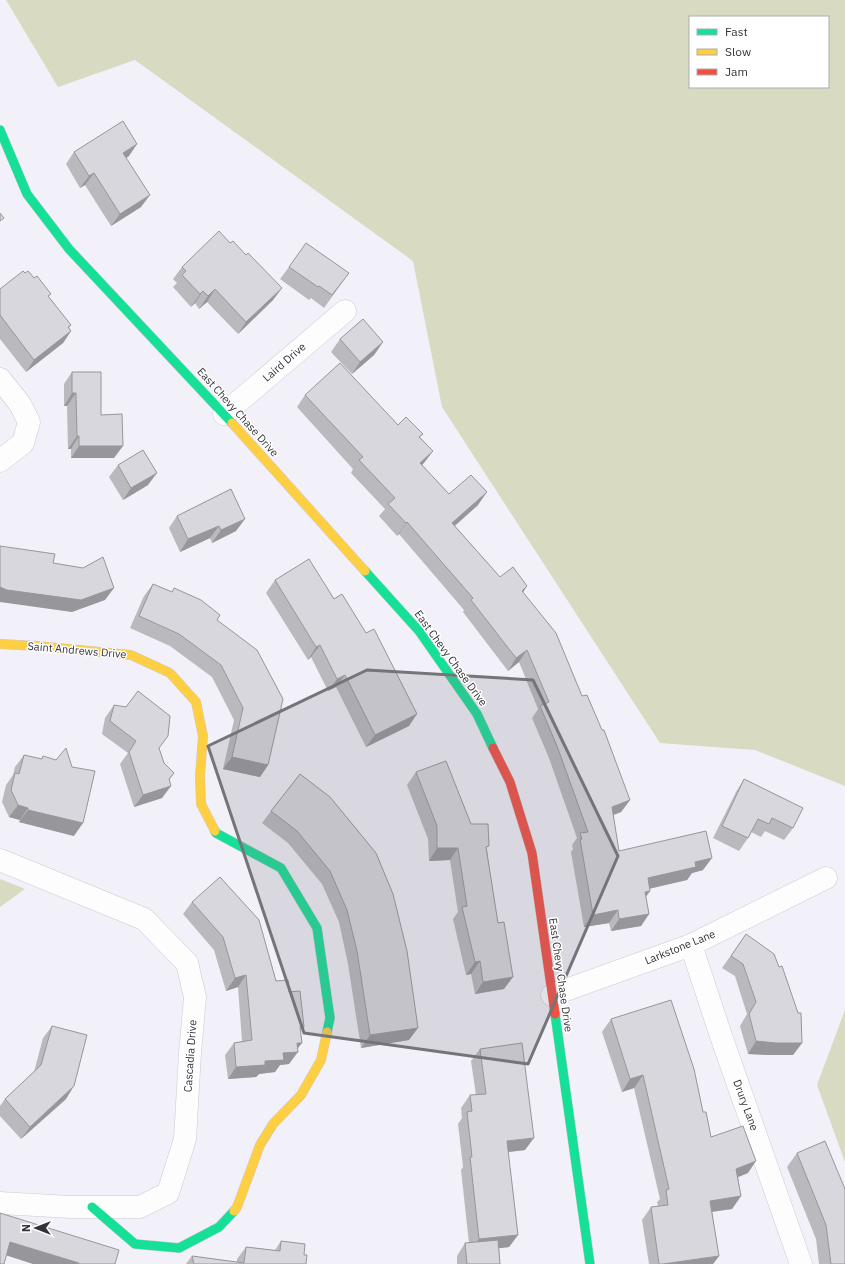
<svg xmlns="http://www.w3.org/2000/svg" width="845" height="1264" font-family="'IBM Plex Sans',sans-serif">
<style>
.green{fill:#d8dac2;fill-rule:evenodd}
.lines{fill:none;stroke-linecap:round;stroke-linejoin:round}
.street-casing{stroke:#cbcad0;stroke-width:23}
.fast-casing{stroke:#cbcad0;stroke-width:10}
.slow-casing{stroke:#cbcad0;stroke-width:10}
.jam-casing{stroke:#cbcad0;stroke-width:10}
.street{stroke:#fdfdfe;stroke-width:22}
.fast{stroke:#16e098;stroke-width:9}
.slow{stroke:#ffcf43;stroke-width:9}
.jam{stroke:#f24e42;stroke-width:9}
.wall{fill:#bab9be}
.shaded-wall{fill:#97969b}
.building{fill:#d8d7dd;stroke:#97969b}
.marked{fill:#76747b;fill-opacity:0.2;stroke:#76747b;stroke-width:3;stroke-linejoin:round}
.labels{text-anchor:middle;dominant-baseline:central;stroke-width:3;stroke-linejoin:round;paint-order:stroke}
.street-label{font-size:11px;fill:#333237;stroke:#fff}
</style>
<rect width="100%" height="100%" fill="#f2f0f8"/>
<g class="green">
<path d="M6,0H845V786L755,750L660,743L442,407L413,261L135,60L58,87ZM690,17H828V87H690Z"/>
<path d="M0,879L25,889L0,907Z"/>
<path d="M845,1010V1162L817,1085Z"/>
</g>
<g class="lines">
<g class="street-casing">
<g id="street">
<path d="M0,379L20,404L29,422L23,443L0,461"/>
<path d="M224,414L345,311"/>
<path d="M0,860L144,919L187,963L195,997L190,1053L185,1139L168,1193L140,1207H71L0,1203"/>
<path d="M691,945L720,1033L801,1264"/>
<path d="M552,995L691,945L826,878"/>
</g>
</g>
<g class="fast-casing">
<g id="fast">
<path d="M0,130L27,194L69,249L232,423"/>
<path d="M365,571L419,631L477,714L493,748"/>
<path d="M215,831L216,833L281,868L317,928L330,1018L327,1032"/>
<path d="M555,1014L590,1264"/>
<path d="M92,1207L135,1244L179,1248L219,1227L234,1211"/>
</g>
</g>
<g class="slow-casing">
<g id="slow">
<path d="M232,423L365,571"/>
<path d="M0,644L38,646L131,655L170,673L196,702L203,736L200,776L201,804L215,831"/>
<path d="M234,1211L237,1207L260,1145L273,1124L301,1095L321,1060L327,1032"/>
</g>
</g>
<g class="jam-casing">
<path id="jam" d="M493,748L510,782L532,853L555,1014"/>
</g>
<use href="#street" class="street"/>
<use href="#fast" class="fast"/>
<use href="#slow" class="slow"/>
<use href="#jam" class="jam"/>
</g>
<g class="wall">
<path d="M74,152L129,156L126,158L141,207L111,226L85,185L80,188L66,164Z"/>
<path d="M230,243L246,255L282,288L273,300L238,334L207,302L199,309L195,303L191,307L173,287L177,283L173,279L182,267Z"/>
<path d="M289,267L349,273L324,308L311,298L309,300L280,279Z"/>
<path d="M0,289L49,297L71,325L69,328L71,331L63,343L26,372L0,339Z"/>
<path d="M340,339L383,342L374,355L352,374L331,352Z"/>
<path d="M72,372L101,415L114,458H71V449H68L67,406H64V384Z"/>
<path d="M305,395L398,425L423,434L420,437L433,451L422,465L449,494L478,505L455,526L500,577L523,593L582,696L630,800L621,812L613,815L619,851L703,870L692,873L687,880L650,888V891L646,897L649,914L641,926L611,931L609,923L584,927L571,852L573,849L572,845L577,838L549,758L532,718L538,709L519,662L508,671L463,612L464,610L399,534L397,536L379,516L385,509L351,473L353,469L297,407Z"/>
<path d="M118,465L148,485L123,500L109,477Z"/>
<path d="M231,489L236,531L212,543L210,538L180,552L169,528L177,516Z"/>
<path d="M275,580L409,726L366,747L336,687L328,691L311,657L308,660L266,593Z"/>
<path d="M153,584L217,620L268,765L260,777L223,769L234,720L212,677L170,646L130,628L144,596Z"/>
<path d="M114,705L159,749L164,763L174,773L169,780L162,798L134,807L120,764L128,753L102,734L105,718Z"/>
<path d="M24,755L41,759L43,756L74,836L19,822L20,820L9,817L2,802L6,785L13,775L15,767Z"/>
<path d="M416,772L471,824L487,850L504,989L475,994L471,974L466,975L453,919L458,912L450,860L429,861L428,839L407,785Z"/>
<path d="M300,774L409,1040L361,1048L348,964L339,922L322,884L288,843L262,823L271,811Z"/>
<path d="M744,779L793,828L784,840L765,831L761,837L751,832L748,838L739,851L713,838L736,792Z"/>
<path d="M192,902L289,992L301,1031L297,1049L289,1064L280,1065L275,1072L259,1074L256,1077L228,1079L225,1055L234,1043L242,1041L238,987L226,991L214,950L183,914Z"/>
<path d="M746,934L802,1043L793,1055H767L748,1054L740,1026L747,1014L735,976L722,968Z"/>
<path d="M611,1019L703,1112L711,1137L748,1173L738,1177L741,1196L732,1209L712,1212L719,1256L713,1264H649L642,1220L651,1207L658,1206L657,1202L660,1199L634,1088L622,1092L602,1032Z"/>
<path d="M52,1026L66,1099L21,1139L0,1116V1106L5,1099L34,1072L43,1038Z"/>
<path d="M480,1049L525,1150L508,1152L518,1235L509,1247L499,1248L500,1264H457V1256L465,1243H469L461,1170L463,1167L458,1124L462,1118L461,1108L470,1095H476L471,1061Z"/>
<path d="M797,1153L845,1264H819L816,1239L787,1167Z"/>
<path d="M281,1241L304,1255L306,1264H186L192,1256L237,1262V1259L246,1247L275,1250Z"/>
</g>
<g class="shaded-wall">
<path d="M137,144L129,156L115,165L123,153Z"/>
<path d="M94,173L85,185L80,188L89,176Z"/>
<path d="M150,195L141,207L111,226L120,214Z"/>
<path d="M282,288L273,300L238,334L246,322Z"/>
<path d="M215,289L207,302L199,309L208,296Z"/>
<path d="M203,291L195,303L191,307L200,294Z"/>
<path d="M71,331L63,343L26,372L34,360Z"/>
<path d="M383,342L374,355L352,374L360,362Z"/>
<path d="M72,393H76L67,406H64Z"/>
<path d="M77,436H79L71,449H68Z"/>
<path d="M79,446H123L114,458H71Z"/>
<path d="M433,451L424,463L411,475L420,463Z"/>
<path d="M157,473L148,485L123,500L131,488Z"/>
<path d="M487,492L478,505L444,535L452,523Z"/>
<path d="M245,519L236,531L212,543L221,530Z"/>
<path d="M407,522L399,534L397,536L406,523Z"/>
<path d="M219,526L210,538L180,552L188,539Z"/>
<path d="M527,586L519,599L522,591Z"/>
<path d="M0,587L114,588L105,600L72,612L0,602Z"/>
<path d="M320,645L311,657L308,660L316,647Z"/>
<path d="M527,650L519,662L508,671L516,658Z"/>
<path d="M345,675L336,687L328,691L337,679Z"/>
<path d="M417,714L409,726L366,747L375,735Z"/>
<path d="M232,757L268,765L260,777L223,769Z"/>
<path d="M174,773L165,785L171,786L162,798L134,807L143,795L169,779Z"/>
<path d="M630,800L621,812L603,819L612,807Z"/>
<path d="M18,805L28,808L20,820L9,817Z"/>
<path d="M28,810L83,823L74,836L19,822Z"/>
<path d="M437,848H458L450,860L429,861Z"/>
<path d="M712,858L703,870L692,873L687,880L640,891L648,878L695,862Z"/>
<path d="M650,891L641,903L645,892Z"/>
<path d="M618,910L609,923L584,927L593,915Z"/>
<path d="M649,914L641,926L611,931L619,919Z"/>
<path d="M480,961L471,974L466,975L475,962Z"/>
<path d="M246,975L238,987L226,991L235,978Z"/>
<path d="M513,977L504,989L475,994L483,982Z"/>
<path d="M418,1028L409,1040L361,1048L370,1035Z"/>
<path d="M756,1041L802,1043L793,1055H767L748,1054Z"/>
<path d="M297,1043H302L295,1052H298L289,1064L280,1065L275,1072L259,1074L256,1077L228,1079L236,1067L265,1061L283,1053Z"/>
<path d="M643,1075L634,1088L622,1092L630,1079Z"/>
<path d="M74,1086L66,1099L21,1139L30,1127Z"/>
<path d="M534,1138L525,1150L498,1153L507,1141Z"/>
<path d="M756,1161L748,1173L728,1181L736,1169Z"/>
<path d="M741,1196L732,1209L702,1213L710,1201Z"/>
<path d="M518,1235L509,1247L470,1252L479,1239Z"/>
<path d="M10,1242L79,1263L78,1264H33L2,1254Z"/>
<path d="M719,1256L713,1264H663Z"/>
</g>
<g class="building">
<path d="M123,121L137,144L123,153L150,195L120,214L94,173L89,176L74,152Z"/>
<path d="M0,213L4,218L0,221Z"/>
<path d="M219,231L230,243L233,241L246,255L248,253L282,288L246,322L215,289L208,296L203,291L200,294L182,275L186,271L182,267Z"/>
<path d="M306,243L349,273L332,295L319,286L318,287L289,267Z"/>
<path d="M23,271L25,273L28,271L34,278L37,276L51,294L48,296L71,325L68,327L71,331L34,360L0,315V289Z"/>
<path d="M363,319L383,342L360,362L340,339Z"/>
<path d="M340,363L398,425L406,417L423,434L419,437L433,451L420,463L449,494L471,475L487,492L452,523L500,577L513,567L527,586L522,591L556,633L582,696L587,695L602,730H604L630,800L612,807L619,851L706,831L712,858L695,862L696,867L648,878L650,891L645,892L649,914L619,919L618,910L593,915L580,839H582L580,833L588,832L557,746L540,706L549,702L527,650L516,658L471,600L473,598L407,522L406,523L388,504L395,498L359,460L363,457L305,395Z"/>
<path d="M72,372H101V415L122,414L123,446H79V436H77L76,393H72Z"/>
<path d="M143,450L157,473L131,488L118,465Z"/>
<path d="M231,489L245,519L221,530L219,526L188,539L177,516Z"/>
<path d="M0,546L55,554L53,563L83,568L103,557L114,588L81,600L7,590L0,587Z"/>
<path d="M309,559L334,599L342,594L366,633L374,629L417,714L375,735L345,675L337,679L320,645L316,647L275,580Z"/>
<path d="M153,584L172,592L174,588L201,600L220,615L217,620L257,650L283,699L268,765L232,757L243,708L221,665L179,634L139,616Z"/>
<path d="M138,691L170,716L168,736L159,748L164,763L174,773L169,779L171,786L143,795L129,752L136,741L110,721L114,705L126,707Z"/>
<path d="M66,748L72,767L95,771L83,823L28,810V808L18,805L11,790L15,773L19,774L24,755L42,759L43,756L56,760Z"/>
<path d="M446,761L471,824H488L489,846L486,847L498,923L504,922L513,977L483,982L480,961L475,962L462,907L467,906L458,848H437V826L416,772Z"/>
<path d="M300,774L330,797L376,853L393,894L407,951L418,1028L370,1035L357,951L347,910L330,871L297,831L271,811Z"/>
<path d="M744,779L803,808L793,828L772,818L769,824L758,819L748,838L722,826Z"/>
<path d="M220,877L259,920L276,981L288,980L289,992L300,991L304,1027H300L302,1043H297L298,1052L283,1053L284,1060L265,1061V1065L236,1067L234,1043L252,1040L246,975L235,978L223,937L192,902Z"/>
<path d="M746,934L774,954L779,967L782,966L798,1013H801L802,1043H776L756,1041L749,1014L756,1002L743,964L731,956Z"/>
<path d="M671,1000L694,1069L703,1112H706L711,1137L743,1126L756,1161L736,1169L741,1196L710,1201L719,1256L663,1264H659L651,1207L668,1205L666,1190L669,1189L643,1075L630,1079L611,1019Z"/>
<path d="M52,1026L87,1035L74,1086L30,1127L5,1099L41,1065Z"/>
<path d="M522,1043L534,1138L507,1141L518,1235L479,1239L470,1157H472L467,1112L472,1111L470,1095L486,1094L480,1049Z"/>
<path d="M825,1141L845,1189V1264H831L826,1225L797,1153Z"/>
<path d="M0,1213L119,1250L115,1264H79V1263L10,1242L4,1264H0Z"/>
<path d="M498,1240L500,1264H467L465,1243Z"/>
<path d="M281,1241L305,1244L304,1255H307L306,1264H194L192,1256L244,1263L246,1247L280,1251Z"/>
</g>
<path class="marked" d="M367,670L533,680L618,856L528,1064L304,1033L208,746Z"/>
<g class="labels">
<g class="street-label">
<text transform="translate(284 362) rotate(-41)">Laird Drive</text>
<text transform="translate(238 412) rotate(48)">East Chevy Chase Drive</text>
<text transform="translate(77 650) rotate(5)">Saint Andrews Drive</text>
<text transform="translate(451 658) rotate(54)">East Chevy Chase Drive</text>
<text transform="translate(680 947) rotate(-22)">Larkstone Lane</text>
<text transform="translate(561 975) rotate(82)">East Chevy Chase Drive</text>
<text transform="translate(190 1056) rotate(-86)">Cascadia Drive</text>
<text transform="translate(746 1105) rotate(70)">Drury Lane</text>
</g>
</g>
<rect x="689" y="16" width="140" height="72" fill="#ffffff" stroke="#adadaf"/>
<rect x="697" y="29" width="20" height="6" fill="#16e098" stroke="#adadaf"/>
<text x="725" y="36" font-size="12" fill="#333237">Fast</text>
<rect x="697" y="49" width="20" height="6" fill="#ffcf43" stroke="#adadaf"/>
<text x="725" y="56" font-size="12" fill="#333237">Slow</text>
<rect x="697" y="69" width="20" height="6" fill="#f24e42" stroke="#adadaf"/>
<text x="725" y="76" font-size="12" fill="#333237">Jam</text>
<g transform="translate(36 1228) rotate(270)" stroke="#ffffff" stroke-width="3" paint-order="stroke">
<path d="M0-3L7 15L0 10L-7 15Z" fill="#333237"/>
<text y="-6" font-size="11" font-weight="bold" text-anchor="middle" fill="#333237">N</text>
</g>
</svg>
